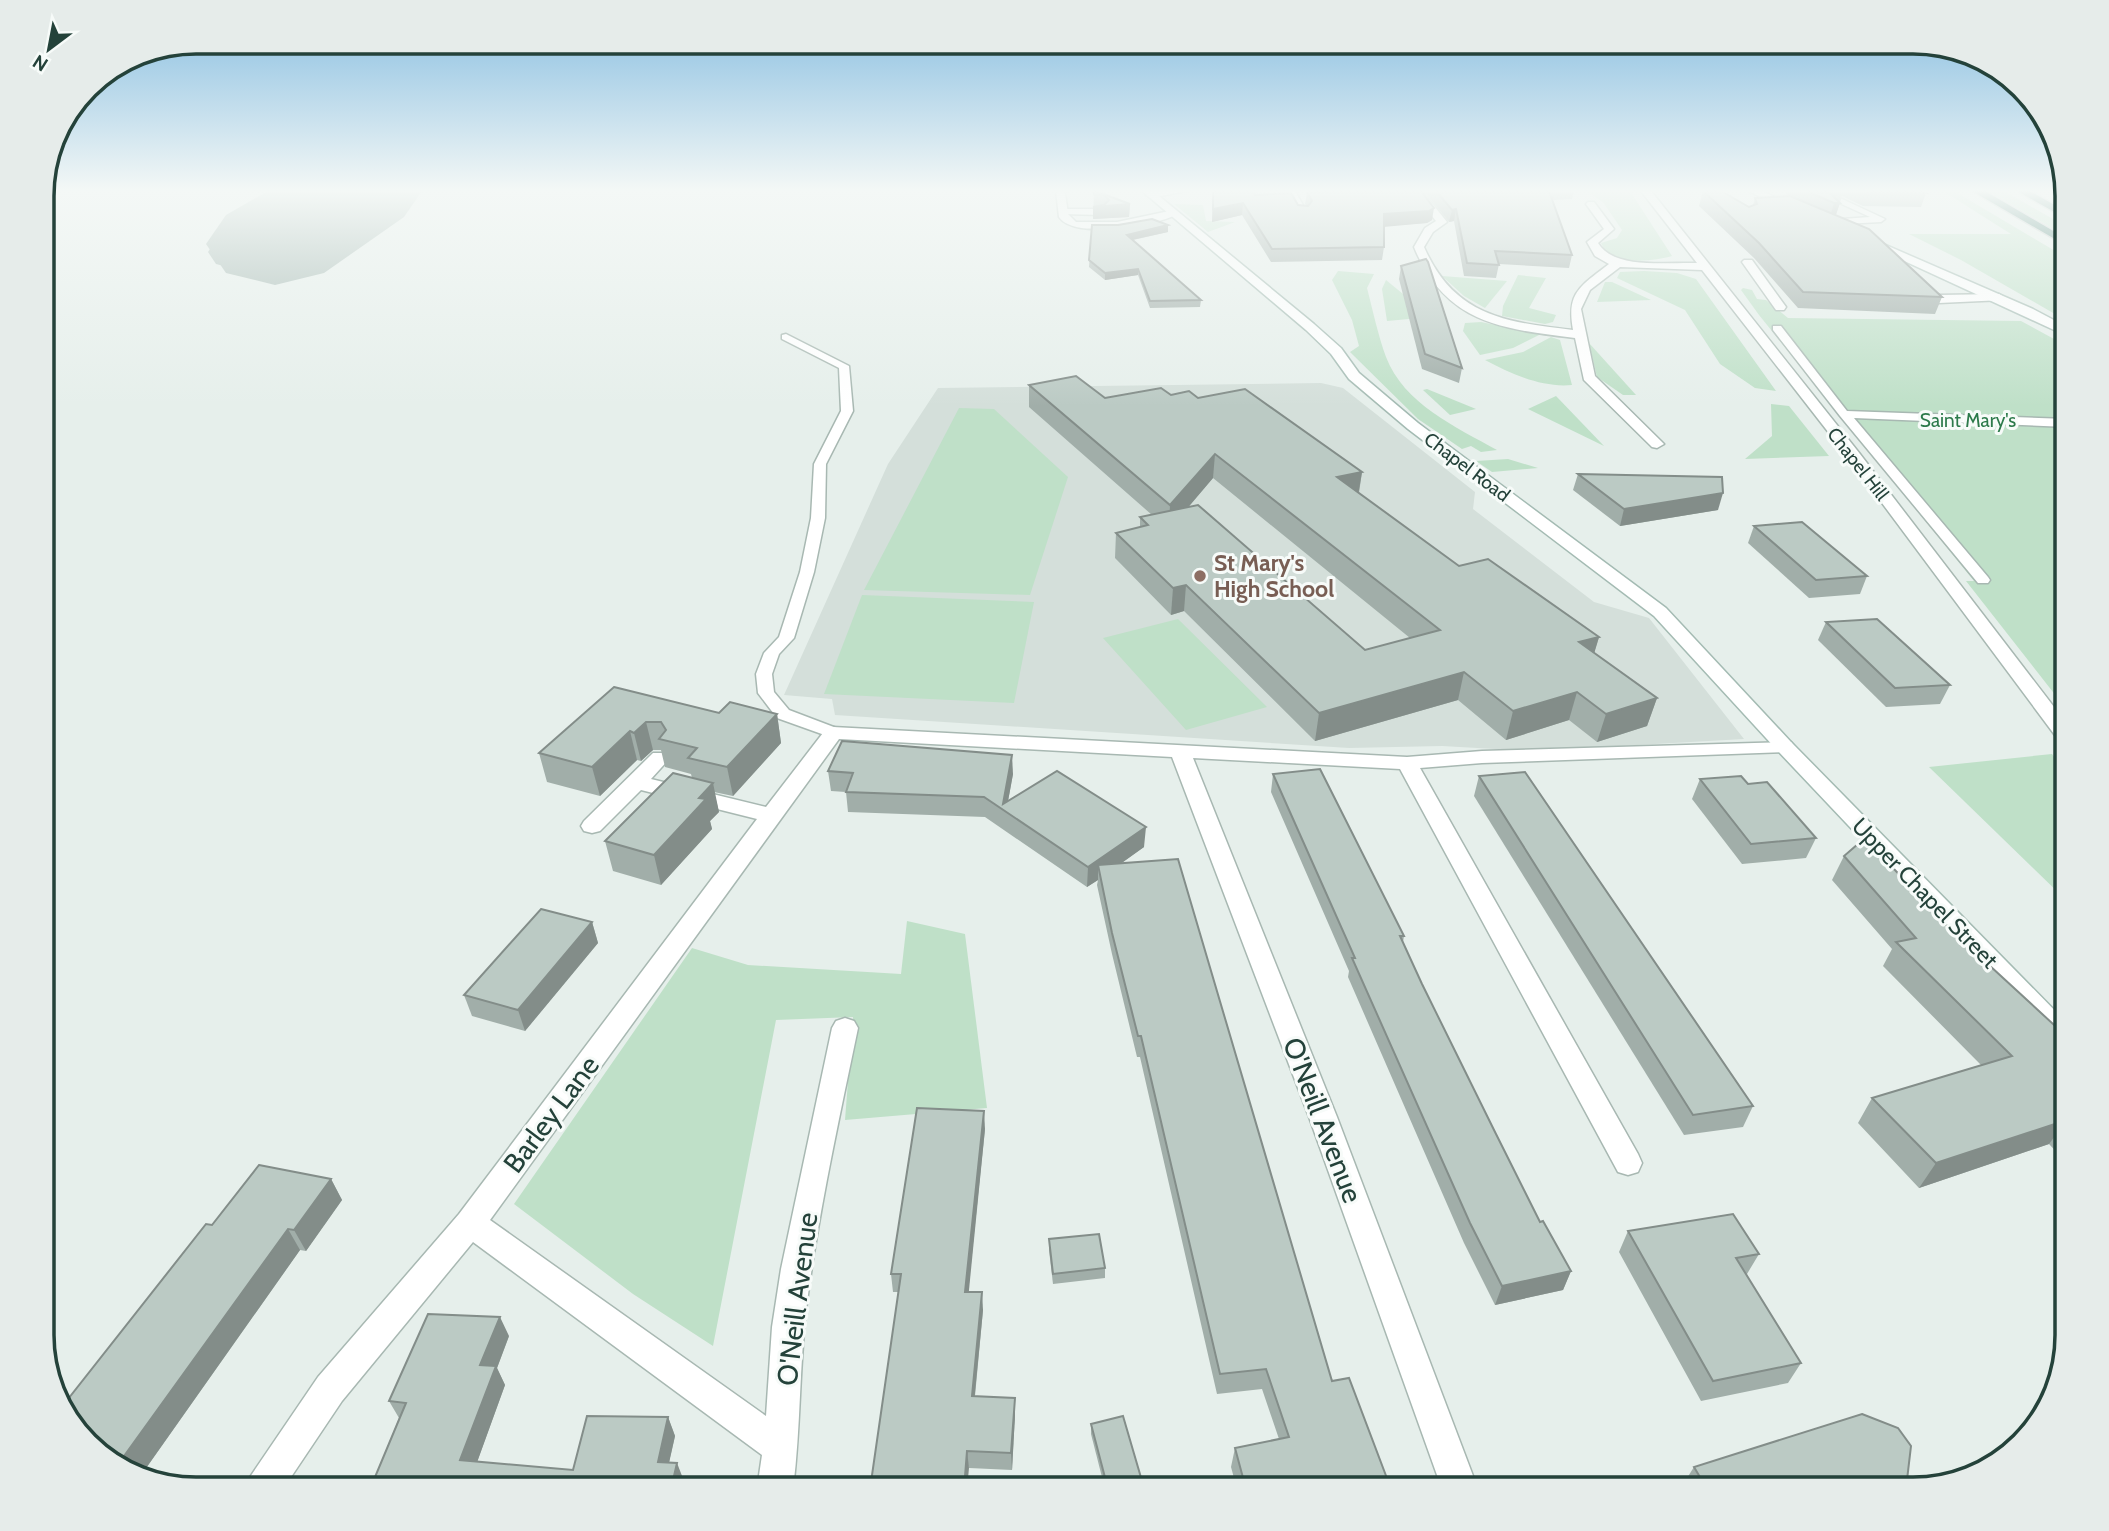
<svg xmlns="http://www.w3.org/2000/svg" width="2109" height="1531" font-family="Cabin,sans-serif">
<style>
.built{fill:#d4dfda}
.green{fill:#bfe0c8}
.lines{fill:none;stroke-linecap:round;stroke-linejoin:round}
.taxiway{fill:#a2b6b0;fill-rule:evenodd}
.runway{fill:#a2b6b0;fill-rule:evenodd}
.lane-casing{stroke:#a8b8b2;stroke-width:3}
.street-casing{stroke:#a8b8b2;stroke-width:3}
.secondary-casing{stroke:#a4bbb3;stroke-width:3}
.highway-casing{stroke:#c2cac8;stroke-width:3}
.lane{fill:#fff;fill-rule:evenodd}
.street{fill:#fff;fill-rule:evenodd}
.secondary{fill:#fff;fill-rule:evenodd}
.highway{fill:#2f6f62;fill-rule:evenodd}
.wall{fill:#a1aea9;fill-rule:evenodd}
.shaded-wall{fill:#838d89}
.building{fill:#bbcac4;stroke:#838d89;stroke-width:2}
.education-dot{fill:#8d6e63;stroke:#f7fbf9;stroke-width:2.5}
.labels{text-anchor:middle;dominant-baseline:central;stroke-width:6;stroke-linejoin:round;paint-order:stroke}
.far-park-label{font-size:19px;fill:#2d7a4b;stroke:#f7fbf9}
.far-street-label{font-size:19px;fill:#24423a;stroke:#f7fbf9}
.education-label{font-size:23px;font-weight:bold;fill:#785e54;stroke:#f7fbf9;text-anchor:start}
.street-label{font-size:23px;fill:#24423a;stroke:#f7fbf9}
.near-street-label{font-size:28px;fill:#24423a;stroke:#f7fbf9}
.rim{fill:none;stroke:#24423a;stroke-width:3.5}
</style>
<rect width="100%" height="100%" fill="#e6efeb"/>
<path class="built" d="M1321,383L1343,388L1475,492L1473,509L1594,602L1649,618L1744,739L1531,751L1442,746L1349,748L835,715L832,699L784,695L888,464L938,388Z"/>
<g class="green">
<path d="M1586,191H1630L1672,256C1651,262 1611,266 1601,243L1617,238L1622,230L1603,202Z"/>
<path d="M1943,191H1954L2067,258V321L1961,260L1909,234H2011Z"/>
<path d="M1988,191H2004L2067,227V237Z"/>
<path d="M1174,204L1203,205L1206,221L1235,222L1208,232Z"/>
<path d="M1338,271L1374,274L1367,288C1373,311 1378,335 1386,357C1404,404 1456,427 1497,450L1481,452L1471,446L1462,449L1418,419L1350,352L1359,346L1352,320L1332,280Z"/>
<path d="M1644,271L1677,273L1696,279L1776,391L1755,388L1720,364L1685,310L1617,278L1620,272Z"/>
<path d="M1518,275L1546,278L1529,308L1556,315L1553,322L1545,324L1502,316L1503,306Z"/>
<path d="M1442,276L1507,281L1485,308L1464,296Z"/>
<path d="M1386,280L1431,317L1387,321L1382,289Z"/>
<path d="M1605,282H1612L1651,300L1597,302Z"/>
<path d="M1743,288L1752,290L1757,299L1766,300L1788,318L2021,321L2067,346V710L1966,581H1974L1759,315L1741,290Z"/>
<path d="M1481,322L1541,334L1513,348L1480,355L1463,331L1465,323Z"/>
<path d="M1551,337L1560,340L1572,385C1542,388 1511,374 1485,360L1523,352Z"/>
<path d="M1589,343L1636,395H1623L1597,377Z"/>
<path d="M1427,389L1476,409L1450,415L1423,390Z"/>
<path d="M1556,396L1604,446L1528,409Z"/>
<path d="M1771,404L1789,406L1829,456L1745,459L1772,436Z"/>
<path d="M959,408L994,409L1068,477L1030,595L864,590Z"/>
<path d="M1508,459L1538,468L1492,472L1476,461Z"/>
<path d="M862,595L1034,602L1014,703L824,694Z"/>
<path d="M1178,619L1267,707L1186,730L1103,638Z"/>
<path d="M2052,754L2067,774V901L1929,767Z"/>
<path d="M907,921L965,934L987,1108L845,1120L853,1017L776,1020L713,1346L633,1294L514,1204L692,948L748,965L901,974Z"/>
</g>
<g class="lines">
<path class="taxiway" d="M275,227L294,232L303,244L294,256L236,269L216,264L208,252L216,240Z"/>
<path class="runway" d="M268,191H422L404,217L324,273L275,285L226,273L206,244L226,215Z"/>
<g class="lane-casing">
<g id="lane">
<path d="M1813,191H1825L1885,219L1881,222L1825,225L1828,220L1870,217Z"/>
<path d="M1064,209H1102L1106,212L1102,215L1061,214Z"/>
<path d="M1773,326H1781L1847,411L2067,419V427L1854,418L1988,577L1990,580L1988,583H1978L1840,416L1773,330Z"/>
<path d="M786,334L849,366L853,411L826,464L825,518L814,572L794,638L779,654L772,674L774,692L789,710L839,729L841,733L833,738L777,718L758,693L756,674L764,653L779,637L800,572L811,518L814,464L841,411L839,368L782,339V335Z"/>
</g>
</g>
<g class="street-casing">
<g id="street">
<path d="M1056,191L1065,193L1068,214L1076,222H1117L1174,210L1179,213C1159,226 1074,240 1059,217Z"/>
<path d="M1156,191H1186L1151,198L1146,195Z"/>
<path d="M1285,191H1295L1308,214L1307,216H1299Z"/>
<path d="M1412,191H1422L1447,222L1433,232L1424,247C1454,316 1505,322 1573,330C1566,292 1581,286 1609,264L1595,256L1587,242L1604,229L1586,204L1588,202H1594L1614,229L1598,243C1614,270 1668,262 1697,263L1641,191H1651L1860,454L2067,724V744L2060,742L1850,460L1702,270L1620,267L1590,290L1581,309L1595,376L1664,444L1657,448L1652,447L1584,380L1575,338C1501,329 1445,323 1414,247L1425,228L1436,221Z"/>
<path d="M1744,260H1752L1786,307L1784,310H1776L1742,262Z"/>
<path d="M1999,294L2005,298L2003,300L1939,303L1933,299L1939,295Z"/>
<path d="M833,727L1407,757L1482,751L1791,742L1794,746L1791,750L1784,752L1482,763L1420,768L1638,1154L1642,1163L1638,1172L1628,1175L1618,1172L1400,769L1193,758L1337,1117L1478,1489H1442L1309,1117L1172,757L839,739L490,1220L766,1416L772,1327L781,1269L832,1028L836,1021L845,1018L854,1021L858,1028C839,1119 819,1210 807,1302C799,1365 801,1427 793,1489H757L762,1455L473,1242L342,1401L283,1489H244L250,1477L318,1377L459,1214L757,819L641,790L600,831L592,833L584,831L581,826L584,821L653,753H667L670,758L651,779L766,807L826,729Z"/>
</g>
</g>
<g class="secondary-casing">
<g id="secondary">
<path d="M1142,191H1153L1314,324L1341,348L1359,373L1418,423L1666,608L1791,742L2067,1023V1050L2058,1047L1777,750L1654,616L1408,429L1349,379L1331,354L1306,330Z"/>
<path d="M1748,191H1762L1796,207L1787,209Z"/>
<path d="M1865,236L2033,309L2067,327V336L1861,241L1860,239Z"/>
</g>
</g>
<g class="highway-casing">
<g id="highway">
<path d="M1972,191H1985L2067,239V246Z"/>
<path d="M2017,191H2030L2067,212V219Z"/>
</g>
</g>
<use href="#lane" class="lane"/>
<use href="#street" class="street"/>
<use href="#secondary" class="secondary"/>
<use href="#highway" class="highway"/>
</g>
<g class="wall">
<path d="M1094,191L1130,204L1129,217L1093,219Z"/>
<path d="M1212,191H1254L1255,195L1307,206L1305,204L1307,192L1432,220L1427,223L1384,226V247L1382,260L1271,262L1242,215L1212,222Z"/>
<path d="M1424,191H1574L1572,199L1552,200L1572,255L1569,268L1499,264L1496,278L1464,276L1454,221L1449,222Z"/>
<path d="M1703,191L1749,207L1753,205L1755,198L1786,196L1787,191H1923L1926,193L1921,207L1863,206L1842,196L1836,215L1942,297L1935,314L1798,308L1754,258L1699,206Z"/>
<path d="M1092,225L1168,232L1133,240L1201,300L1200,307L1150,308L1138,275L1105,280L1089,267Z"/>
<path d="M1401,266L1462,368L1459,383L1422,369L1399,279Z"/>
<path d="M1029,385L1105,398L1171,395L1198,398L1362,472L1359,493L1459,566L1599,637L1594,653L1657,698L1647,726L1597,742L1569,720L1506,740L1458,700L1315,741L1184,611L1171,615L1115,558L1116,533L1140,527V517L1152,515L1029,407ZM1213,478L1410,638L1365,650L1188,507Z"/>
<path d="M1578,474L1718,510L1620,526L1573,490Z"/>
<path d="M1754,526L1867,576L1860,594L1809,598L1748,543Z"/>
<path d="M1826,622L1950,685L1940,704L1886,707L1818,640Z"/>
<path d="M614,687L719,713L777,714L781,743L733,796L714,792L719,812L710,821L712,829L661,885L613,871L605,841L692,778L691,774L665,767L661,750H653L641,761L637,760L600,796L547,782L539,753Z"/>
<path d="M828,771L1013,774L1008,801L1144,847L1121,863L1332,1381L1391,1489H1237L1231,1467L1235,1448L1279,1439L1262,1389L1217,1394L1140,1057H1137L1112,954L1097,885L1098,880L1087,887L985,817L848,812L846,792L831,791Z"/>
<path d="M1273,774L1404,936L1403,942L1422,984L1540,1222L1571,1271L1563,1290L1495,1305L1464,1243L1348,977L1349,971L1271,792Z"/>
<path d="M1479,776L1753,1106L1743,1127L1684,1135L1474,796Z"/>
<path d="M1700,779L1748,784L1816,838L1806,858L1742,864L1692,799Z"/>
<path d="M1844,856L1952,931L2065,1035L2062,1039L2067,1044V1163L2049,1144L1919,1188L1858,1123L1872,1098L1981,1065L1883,966L1892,949L1832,880Z"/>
<path d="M592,922L598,943L525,1031L472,1016L464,995Z"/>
<path d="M985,1129L968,1292L983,1310L975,1396L1015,1415L1012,1470L969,1468L899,1292H893L891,1274Z"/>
<path d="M331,1179L342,1200L306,1251L300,1250L144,1471L103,1457L212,1225Z"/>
<path d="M1628,1231L1759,1254L1747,1274H1746L1801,1363L1788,1383L1701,1401L1619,1252Z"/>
<path d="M1049,1239L1105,1268V1278L1053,1284L1049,1250Z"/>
<path d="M509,1336L497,1368L505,1385L477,1462L573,1470L668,1417L675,1436L669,1462L684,1481L370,1489L399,1418L389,1401Z"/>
<path d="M1091,1424L1142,1481L1141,1489H1105L1091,1434Z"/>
<path d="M1694,1467L1907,1480L1913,1489H1680Z"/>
</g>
<g class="shaded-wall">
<path d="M1243,203L1242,215L1212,222L1213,209Z"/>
<path d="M1834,203H1840L1835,217H1830Z"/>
<path d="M1130,204L1129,217L1093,219V207Z"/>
<path d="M1434,208L1432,220L1427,223L1383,227L1384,214Z"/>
<path d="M1456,209L1454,221L1449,222L1452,210Z"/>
<path d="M1168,225V232L1127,241V235Z"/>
<path d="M1138,269V275L1105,280V273Z"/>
<path d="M1215,454L1213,478L1169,530L1170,505Z"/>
<path d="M1362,472L1358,496L1337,477Z"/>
<path d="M1723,493L1718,510L1620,526L1624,509Z"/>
<path d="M1186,585L1184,611L1171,615L1173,588Z"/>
<path d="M1599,637L1591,664L1579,642Z"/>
<path d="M1464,672L1458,700L1315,741L1319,713Z"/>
<path d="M1577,692L1569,720L1506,740L1513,711Z"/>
<path d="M1657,698L1647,726L1597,742L1606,714Z"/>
<path d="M777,714L781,743L733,796L727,767Z"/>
<path d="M646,722L653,750L641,761L634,733Z"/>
<path d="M630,731L637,760L600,796L592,767Z"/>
<path d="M1012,755L1013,774L1006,812L1003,804Z"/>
<path d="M713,783L719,812L710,821L712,829L661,885L654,855L699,798Z"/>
<path d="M1146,827L1144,847L1101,878L1098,865V880L1087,887L1088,867Z"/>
<path d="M592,922L598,943L525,1031L518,1010Z"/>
<path d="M984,1111L985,1129L967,1310L965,1292Z"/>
<path d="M2067,1120L2049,1144L1919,1188L1936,1163Z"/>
<path d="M331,1179L342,1200L306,1251L294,1230Z"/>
<path d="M288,1229L300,1250L144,1471L119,1463Z"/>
<path d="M1571,1271L1563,1290L1495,1305L1502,1286Z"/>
<path d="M982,1292L983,1310L973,1413L972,1396Z"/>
<path d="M500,1317L509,1336L497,1368L505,1385L471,1479L460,1460L480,1365Z"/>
<path d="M1015,1398V1415L1012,1470L1011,1453Z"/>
<path d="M668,1417L675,1436L665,1481L658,1462Z"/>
<path d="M967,1451L969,1468L967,1489H964Z"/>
<path d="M677,1463L684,1481L682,1489H671Z"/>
<path d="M1142,1481L1141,1489H1108Z"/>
</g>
<g class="building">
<path d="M1094,191H1095L1130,204L1093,207L1104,205L1109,200L1104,195L1094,194Z"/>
<path d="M1213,191H1254L1255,195L1291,193L1298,205L1308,206L1312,201L1307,192L1421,191L1434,208L1429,211L1384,214V247L1272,249L1243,203L1213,209Z"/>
<path d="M1436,191H1549L1572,255L1495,251L1499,265L1467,263L1456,209L1452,210Z"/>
<path d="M1703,191H1721L1749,207L1757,204L1755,198L1790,196L1869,229L1942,297L1803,292L1759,243Z"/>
<path d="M1806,191H1828L1840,203H1834Z"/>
<path d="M1866,191H1923L1926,193L1868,192Z"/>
<path d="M1152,219L1168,225L1127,235L1201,300L1150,301L1138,269L1105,273L1089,260L1092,225H1118Z"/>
<path d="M1426,259L1428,262L1462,368L1425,354L1401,266Z"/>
<path d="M1076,376L1105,398L1161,388L1171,395L1189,391L1198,398L1245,389L1362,472L1337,477L1459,566L1488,559L1599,637L1579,642L1657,698L1606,714L1577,692L1513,711L1464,672L1319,713L1186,585L1173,588L1116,533L1148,525L1140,517L1198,505L1365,650L1440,630L1215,454L1170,505L1029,385Z"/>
<path d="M1578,474L1722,477L1723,493L1624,509Z"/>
<path d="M1802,522L1867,576L1816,580L1754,526Z"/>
<path d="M1877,619L1950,685L1895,688L1826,622Z"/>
<path d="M614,687L719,713L730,702L777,714L727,767L688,758L697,748L659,739L666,730L661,722H646L634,733L630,731L592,767L539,753Z"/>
<path d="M842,741L1012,755L1003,804L1057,771L1146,827L1088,867L984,797L846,792L853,773L828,771Z"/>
<path d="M1320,769L1404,936H1400L1422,984L1496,1134L1540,1222L1543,1221L1571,1271L1502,1286L1470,1223L1352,958H1355L1273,774Z"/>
<path d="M1525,772L1753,1106L1693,1115L1479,776Z"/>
<path d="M673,773L713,783L699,798L706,799L654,855L605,841Z"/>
<path d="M1741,776L1748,784L1767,782L1816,838L1751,844L1700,779Z"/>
<path d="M1865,838L1952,931L2065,1035L2059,1036L2067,1044V1120L1936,1163L1872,1098L2012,1056L1896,942L1916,938L1844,856Z"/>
<path d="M1178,859L1332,1381L1349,1378L1391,1489H1246L1235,1448L1289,1437L1266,1369L1220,1374L1141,1036H1138L1112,933L1098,865Z"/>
<path d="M541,909L592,922L518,1010L464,995Z"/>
<path d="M917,1108L984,1111L965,1292H982L972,1396L1015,1398L1011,1453L967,1451L964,1489H870L901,1274H891Z"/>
<path d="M259,1165L331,1179L294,1230L288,1229L119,1463L103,1457L63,1411L61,1408L206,1224L212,1225Z"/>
<path d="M1733,1214L1759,1254L1736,1258L1801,1363L1713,1381L1628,1231Z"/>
<path d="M1099,1234L1105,1268L1053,1274L1049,1239Z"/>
<path d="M428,1314L500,1317L480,1365L496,1366L460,1460L573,1470L587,1416L668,1417L658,1462L677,1463L671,1489H370L406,1403L389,1401Z"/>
<path d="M1862,1414L1898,1428L1911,1446L1907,1480L1921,1487L1913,1489H1707L1694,1467Z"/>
<path d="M1123,1416L1142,1481L1108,1489L1091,1424Z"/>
</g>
<linearGradient id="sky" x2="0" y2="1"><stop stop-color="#84bce0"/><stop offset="0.47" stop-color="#f4f8f6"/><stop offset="1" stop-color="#f4f8f6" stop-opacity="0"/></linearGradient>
<rect width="2109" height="406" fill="url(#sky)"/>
<circle class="education-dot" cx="1200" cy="576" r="7"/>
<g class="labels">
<g class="far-park-label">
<text x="1968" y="420">Saint Mary's</text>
</g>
<g class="far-street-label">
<text transform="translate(1858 464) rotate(52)">Chapel Hill</text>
<text transform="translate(1467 467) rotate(37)">Chapel Road</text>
</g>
<g class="education-label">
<text x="1214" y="563">St Mary's<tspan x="1214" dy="26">High School</tspan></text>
</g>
<g class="street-label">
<text transform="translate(1925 893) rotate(46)">Upper Chapel Street</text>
</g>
<g class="near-street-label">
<text transform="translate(551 1114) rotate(-53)">Barley Lane</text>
<text transform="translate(1323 1120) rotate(69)">O'Neill Avenue</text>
<text transform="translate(797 1299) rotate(-83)">O'Neill Avenue</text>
</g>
</g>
<path d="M0 0H2109V1531H0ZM196 54H1913A142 142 0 0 1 2055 196V1335A142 142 0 0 1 1913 1477H196A142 142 0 0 1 54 1335V196A142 142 0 0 1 196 54Z" fill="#e6ecea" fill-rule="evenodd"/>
<path class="rim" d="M196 54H1913A142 142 0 0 1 2055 196V1335A142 142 0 0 1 1913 1477H196A142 142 0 0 1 54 1335V196A142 142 0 0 1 196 54Z"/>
<g transform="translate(49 49) rotate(212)" stroke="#f7fbf9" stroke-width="5" paint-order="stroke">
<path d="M0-5L12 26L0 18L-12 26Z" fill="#24423a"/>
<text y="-10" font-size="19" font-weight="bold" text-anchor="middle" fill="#24423a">N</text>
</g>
</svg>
